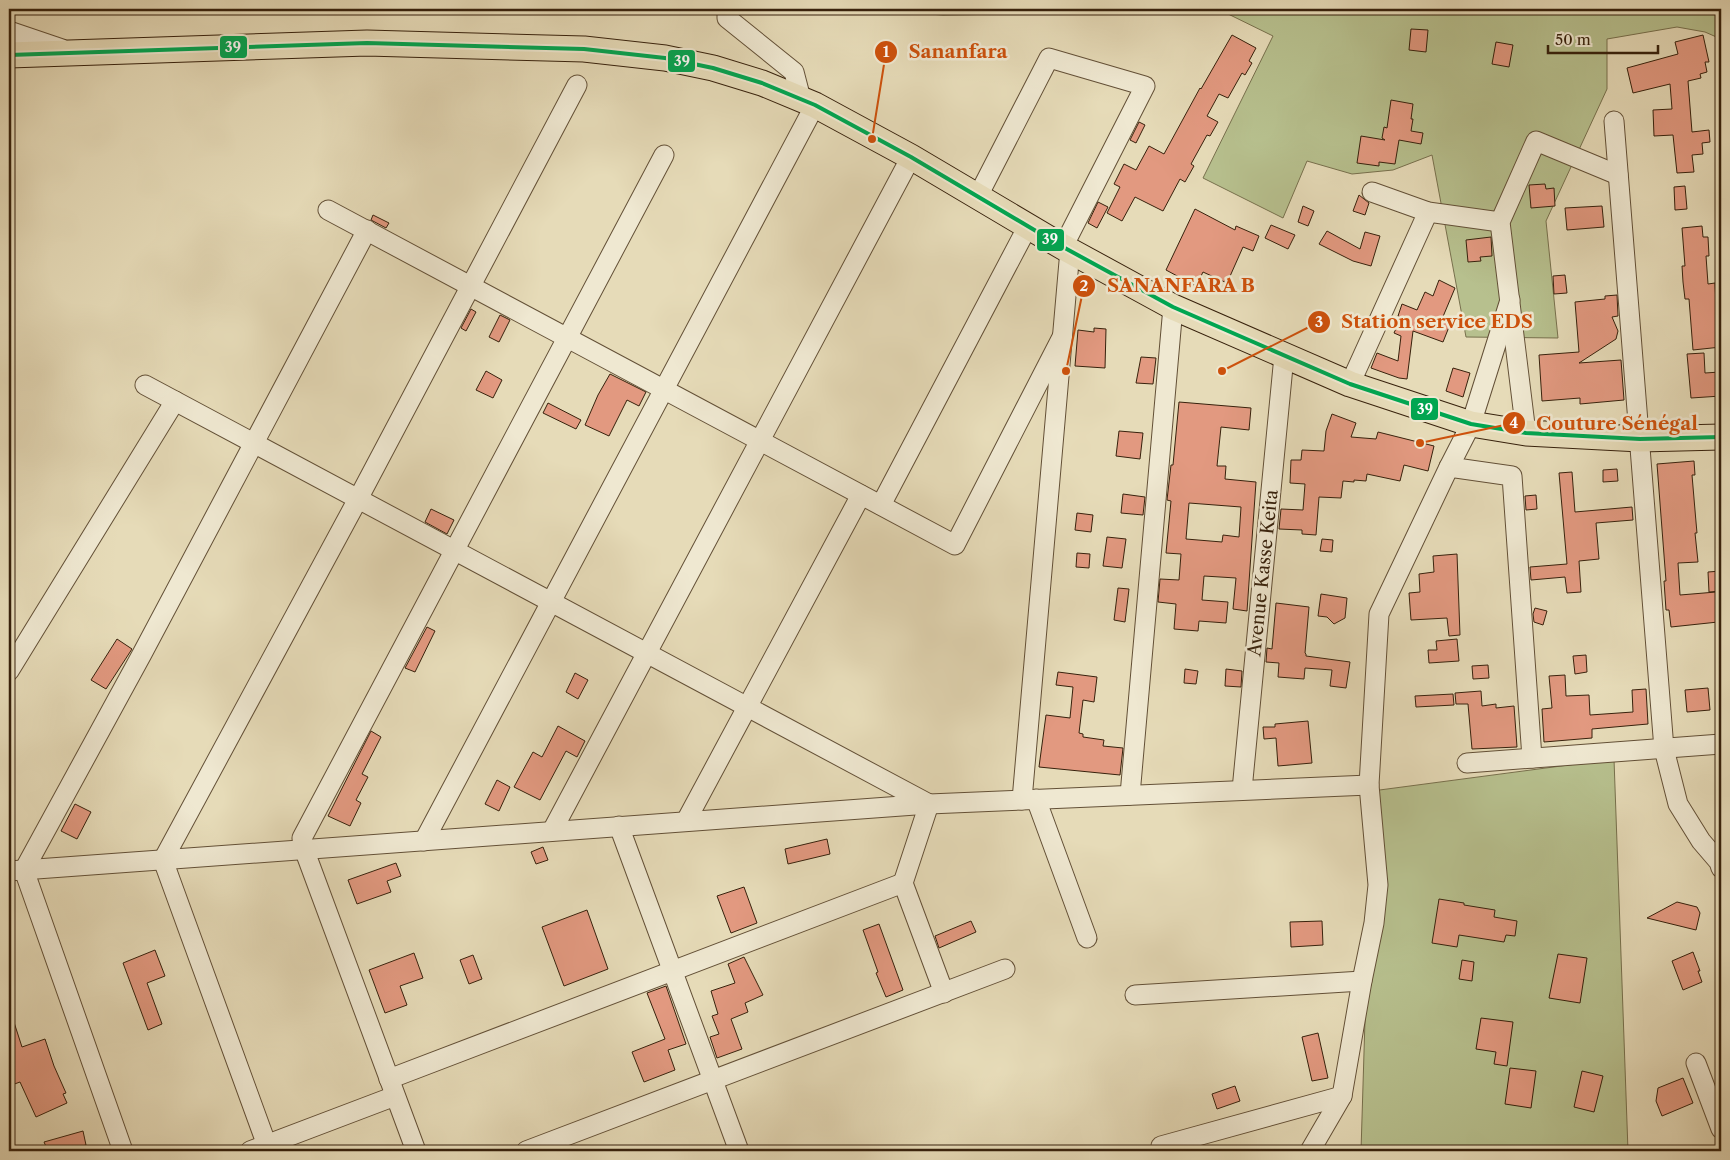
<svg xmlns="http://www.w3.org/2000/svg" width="1730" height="1160" font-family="'Libre Caslon Text',serif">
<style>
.green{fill:#b7c08e;stroke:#77704d}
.building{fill:#e29980;stroke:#37210c;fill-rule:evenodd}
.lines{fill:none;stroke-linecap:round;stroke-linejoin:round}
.minor-casing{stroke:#635037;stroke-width:21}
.major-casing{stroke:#37210c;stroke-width:27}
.minor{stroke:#efe8d1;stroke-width:19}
.major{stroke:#e6dbb8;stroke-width:25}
.bus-1-casing{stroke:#efe8d1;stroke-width:8}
.bus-1{stroke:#00a651;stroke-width:4}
.labels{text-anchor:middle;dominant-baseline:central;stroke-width:5;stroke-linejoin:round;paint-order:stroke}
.street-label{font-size:18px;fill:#37210c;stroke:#efe8d1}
.leader{fill:none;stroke:#cd510c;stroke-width:2}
.callout-dot{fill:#cd510c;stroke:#efe8d1;stroke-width:2}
.mark-label{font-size:15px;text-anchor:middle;font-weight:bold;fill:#fff}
.callout-label{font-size:19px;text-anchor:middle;font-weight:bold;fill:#cd510c;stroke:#efe8d1;stroke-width:5;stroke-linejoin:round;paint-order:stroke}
.line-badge{stroke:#efe8d1;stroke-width:2}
.badge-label{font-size:14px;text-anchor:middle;font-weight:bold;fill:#fff}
</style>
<rect width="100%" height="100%" fill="#e6dbb8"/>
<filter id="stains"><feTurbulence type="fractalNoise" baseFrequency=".004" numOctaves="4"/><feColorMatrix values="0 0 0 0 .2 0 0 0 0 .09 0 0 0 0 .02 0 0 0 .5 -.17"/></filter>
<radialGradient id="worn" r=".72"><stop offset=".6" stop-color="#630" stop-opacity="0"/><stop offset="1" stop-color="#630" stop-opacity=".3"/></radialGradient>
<g class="green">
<path d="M855,9H1721V39L1705,32L1677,27L1607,39V89L1546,221L1558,338L1466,337L1432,155L1393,170L1352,174L1307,161L1283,218L1203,178L1273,36L1222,11L943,15Z"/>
<path d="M1614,759L1628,1151H1361L1372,791Z"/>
</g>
<g class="building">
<path d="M1411,29L1428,30L1426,52L1409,50Z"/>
<path d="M1232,35L1256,48L1249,61L1252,63L1245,75L1242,73L1228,98L1219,94L1207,116L1218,122L1210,136L1207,135L1191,164L1194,166L1185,182L1180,179L1163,211L1135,197L1122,221L1107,213L1120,187L1114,184L1124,164L1136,170L1149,146L1164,154L1200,88L1201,89Z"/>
<path d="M1703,35L1709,62H1705L1707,72L1700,74L1701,78L1688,81L1692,132L1709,130L1710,142L1702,143L1703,154L1692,155L1694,172L1677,173L1673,135L1654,136L1653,110L1672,109L1670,84L1633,93L1627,68L1678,54L1675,42Z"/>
<path d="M1496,42L1513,45L1509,67L1492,64Z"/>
<path d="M1391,100L1413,104L1411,119H1413L1411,131L1423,133L1421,144L1399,140L1395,164L1379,162V166L1357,163L1361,136L1385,140L1382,138L1384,127L1387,128Z"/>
<path d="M1139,122L1145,125L1136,143L1130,140Z"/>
<path d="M1545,184L1546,189L1554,188L1555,206L1531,208L1529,185Z"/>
<path d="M1685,186L1687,209L1675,210L1674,187Z"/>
<path d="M1359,195L1369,203L1365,215L1353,211Z"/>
<path d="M1098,202L1108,207L1097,228L1088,223Z"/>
<path d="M1303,206L1314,211L1308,226L1298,222Z"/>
<path d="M1602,206L1604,227L1567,230L1565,208Z"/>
<path d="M1195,209L1235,230L1236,226L1259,236L1253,251L1243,247L1227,283L1203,272L1196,286L1166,270Z"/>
<path d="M373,215L389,223L386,228L371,220Z"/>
<path d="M1271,225L1295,235L1288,249L1265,238Z"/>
<path d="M1702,226L1703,237H1708L1709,256H1706L1708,284L1715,283L1716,305H1720L1721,347L1693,350L1689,299H1685L1683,282L1682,266H1685L1682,228Z"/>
<path d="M1327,231L1360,249L1365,232L1380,236L1371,266L1353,261L1319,244Z"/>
<path d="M1491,237L1492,256L1480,257L1481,261L1468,262L1466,240Z"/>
<path d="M1565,275L1567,293L1554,294L1553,276Z"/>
<path d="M1439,280L1455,288L1442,319L1451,322L1443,342L1413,331L1407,379L1399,378L1371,368L1377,353L1398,361L1401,336L1394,333L1401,317L1398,316L1402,304L1417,310L1425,292L1433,296Z"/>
<path d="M1617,295L1618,316L1612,317L1618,331L1616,339L1579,363L1621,360L1624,400L1580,404V398L1542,401L1539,355L1579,352L1575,302L1605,299V296Z"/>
<path d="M471,309L476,312L466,331L461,328Z"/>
<path d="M500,315L510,320L499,342L489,337Z"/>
<path d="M1094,328L1106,329L1105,368L1075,366L1078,330L1094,332Z"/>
<path d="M1704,353L1705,373L1720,372L1721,396L1691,398L1687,354Z"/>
<path d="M1141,357L1156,358L1153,384L1136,383Z"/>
<path d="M1453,368L1470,373L1463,397L1446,391Z"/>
<path d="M486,371L502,380L493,398L476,390Z"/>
<path d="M610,374L646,392L639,406L627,400L609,436L585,425L598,395Z"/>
<path d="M1179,402L1251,408L1249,430L1221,427L1217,466H1226L1225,479L1256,482L1247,611L1233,609L1236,578L1204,576L1202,600L1228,602L1226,623L1199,621L1198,631L1174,629L1176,604L1158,602L1160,579L1179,580L1181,554L1166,553L1171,501L1167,500L1171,465H1173ZM1189,503L1241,507L1239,537L1223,535L1222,542L1186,539Z"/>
<path d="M548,403L581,420L576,429L543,413Z"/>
<path d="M1332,414L1356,423L1351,437L1376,439L1378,432L1434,446L1428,471L1404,465L1400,481L1367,474L1366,481L1354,480V482L1343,481L1341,498L1319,497L1316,535L1302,534V530L1279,529L1281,509L1303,510L1305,484L1290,483L1291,460H1301L1302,450L1324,451L1326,431Z"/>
<path d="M1119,431L1143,433L1140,459L1116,456Z"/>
<path d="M1694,461L1695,475H1692L1696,522L1697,533H1695L1698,562L1678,563L1680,595L1716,592L1718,622L1671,627L1669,610H1666L1664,581H1666L1657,464Z"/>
<path d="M1617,469L1618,481L1603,482V470Z"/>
<path d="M1572,472L1575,512L1632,507L1633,520L1596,523L1599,559L1579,561L1581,592L1567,593L1565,577L1531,580L1530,567L1567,564L1559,473Z"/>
<path d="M1123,494L1145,497L1143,515L1121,513Z"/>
<path d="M1536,495L1537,509L1526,510L1525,496Z"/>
<path d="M431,509L454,520L447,534L425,522Z"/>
<path d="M1077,513L1093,515L1091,532L1075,530Z"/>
<path d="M1107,537L1126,539L1122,568L1103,566Z"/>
<path d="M1322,539L1333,540L1332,552L1320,551Z"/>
<path d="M1077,553L1090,554L1089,568L1076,567Z"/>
<path d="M1457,554L1460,635L1449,636L1447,618L1411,620L1409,593L1420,592L1419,574L1434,572L1433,556Z"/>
<path d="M1721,571V591L1709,592L1708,572Z"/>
<path d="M1118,588L1129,589L1125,622L1114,620Z"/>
<path d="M1321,594L1347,598L1345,618L1334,624L1327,617L1318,616Z"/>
<path d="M1276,603L1309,607L1305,653L1306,654V656L1350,662L1346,688L1330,686L1332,670L1305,668L1304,679L1278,677L1279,663L1266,662L1267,648L1272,649Z"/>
<path d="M1535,608L1547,611L1543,625L1534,622L1533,614Z"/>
<path d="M427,627L435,631L415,672L405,668Z"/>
<path d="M117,639L132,649L106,689L91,680Z"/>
<path d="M1457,639L1459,661L1429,663L1428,650H1437L1436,641Z"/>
<path d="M1586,655L1587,672L1575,674L1573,656Z"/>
<path d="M1488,665L1489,678L1473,679L1472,666Z"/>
<path d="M1185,669L1198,671L1196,684L1184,683Z"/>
<path d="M1226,669L1242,671L1241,687L1225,686Z"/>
<path d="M1058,672L1097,677L1094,702L1083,700L1079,733L1083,734V737L1104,740L1103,746L1123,748L1120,775L1039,767L1046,715L1070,718L1073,687L1056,685Z"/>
<path d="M575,673L588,680L578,699L566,692Z"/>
<path d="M1565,675L1566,696L1589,695L1590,715L1633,712L1632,690L1646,689L1648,724L1592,729V738L1544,742L1542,709L1552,708L1549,676Z"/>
<path d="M1708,688L1710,710L1687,712L1685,690Z"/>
<path d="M1481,691L1482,706L1496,704V708L1514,706L1517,747L1472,749L1468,704H1456L1455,693Z"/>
<path d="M1453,694L1454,705L1416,707L1415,696Z"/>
<path d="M1308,721L1312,763L1278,766L1276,738L1264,739L1263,727H1275V724Z"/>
<path d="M558,726L585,741L577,757L566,751L540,800L514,787L533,752L542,757Z"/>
<path d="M371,731L381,737L362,774L368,777L356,800L361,803L350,826L328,816Z"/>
<path d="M497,780L510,787L499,811L485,804Z"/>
<path d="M75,804L91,812L77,839L61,831Z"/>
<path d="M827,839L830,854L788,864L785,849Z"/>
<path d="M543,847L548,860L536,864L531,852Z"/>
<path d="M396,863L401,876L387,881L391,892L357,904L348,880Z"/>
<path d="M744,887L757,923L731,933L717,896Z"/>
<path d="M1439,899L1464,903V905L1495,910L1494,917L1517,921L1515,936L1506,935L1504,942L1459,935L1457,947L1432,943Z"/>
<path d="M1677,902L1697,907L1700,913L1696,930L1647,918Z"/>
<path d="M587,910L608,969L564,986L542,927Z"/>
<path d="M971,921L976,932L939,948L935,936Z"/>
<path d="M1322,921L1323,945L1291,947L1290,922Z"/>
<path d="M879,924L903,990L886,997L876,973L878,972L863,930Z"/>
<path d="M155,950L165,976L147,983L162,1024L148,1030L123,963Z"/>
<path d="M1693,952L1700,971H1698L1702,982L1683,990L1672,961Z"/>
<path d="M414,953L423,978L400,986L407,1005L385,1013L369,970Z"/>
<path d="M1558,954L1587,958L1580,1003L1549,998Z"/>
<path d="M473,955L482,979L469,984L460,960Z"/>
<path d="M744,957L763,995L745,1003L748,1012L731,1019L742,1049L717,1058L710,1037L719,1034L712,1016L718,1014L711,991L735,983L728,964Z"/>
<path d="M1462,960L1474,962L1472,981L1459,979Z"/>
<path d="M666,986L686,1044L668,1050L675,1070L644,1082L632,1052L665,1039L647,993Z"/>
<path d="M9,1013H11L22,1047L45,1039L54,1066L66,1093L63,1094L67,1103L36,1117L20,1082L9,1086Z"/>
<path d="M1481,1018L1513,1022L1507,1066L1494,1064L1496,1052L1476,1049Z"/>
<path d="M1318,1033L1328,1078L1312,1081L1302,1037Z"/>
<path d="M1510,1068L1536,1071L1531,1108L1505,1104Z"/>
<path d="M1582,1071L1603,1076L1594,1112L1574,1107Z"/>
<path d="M1683,1078L1693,1103L1662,1116L1656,1101L1658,1088Z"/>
<path d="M1235,1086L1240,1101L1217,1109L1212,1094Z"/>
<path d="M83,1131L86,1145L62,1151H48L44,1142Z"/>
</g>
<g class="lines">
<g class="minor-casing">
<g id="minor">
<path d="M727,9V18L794,72L801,99"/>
<path d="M9,31L62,49"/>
<path d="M1614,121L1664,749L1678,804L1701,841L1719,862L1721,868"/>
<path d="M1372,192L1428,212L1500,222"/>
<path d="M978,196L1049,58L1145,86L1063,247"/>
<path d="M328,210L955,545L1062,337"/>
<path d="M1350,384L1428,212"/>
<path d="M145,385L929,804"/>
<path d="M1526,433L1500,222L1536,141L1618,175"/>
<path d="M1449,467L1512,476L1532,758"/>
<path d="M881,505L1028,226"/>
<path d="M9,671L175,401"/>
<path d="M1467,763L1721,744"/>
<path d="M1242,790L1284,356"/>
<path d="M1130,795L1173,307"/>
<path d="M1036,799L1087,938"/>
<path d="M1022,800L1070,250"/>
<path d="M929,804L903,883L944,993"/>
<path d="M686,821L861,495"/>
<path d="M619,826L739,1151"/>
<path d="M552,831L911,157"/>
<path d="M424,841L815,105"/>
<path d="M9,871L929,804L1369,785"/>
<path d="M1135,995L1362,981"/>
<path d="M1696,1063L1721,1129"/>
<path d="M389,1079L903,883"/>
<path d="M1161,1146L1342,1096"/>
<path d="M123,1151L24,870L142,654L367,230"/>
<path d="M250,1151L395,1096"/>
<path d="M269,1151L163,860L358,499L577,85"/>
<path d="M416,1151L304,849L302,838L664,155"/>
<path d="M526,1151L1005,969"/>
<path d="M1310,1151L1342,1096L1362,981L1374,923L1378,885L1369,785L1379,614L1449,467L1471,424L1510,300"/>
</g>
</g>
<g class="major-casing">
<path id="major" d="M9,55L367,43L584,49L665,58L713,68L762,83L815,105L911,157L1063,247L1173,307L1350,384L1471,424L1526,433L1640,439L1721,437"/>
</g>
<use href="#minor" class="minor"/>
<use href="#major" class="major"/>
<g class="bus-1-casing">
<path id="bus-1" d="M9,55L367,43L584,49L665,58L713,68L762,83L815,105L911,157L1063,247L1173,307L1350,384L1471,424L1526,433L1640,439L1721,437"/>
</g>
<use href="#bus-1" class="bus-1"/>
</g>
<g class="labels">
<g class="street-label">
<text transform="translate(1263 573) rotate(-84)">Avenue Kasse Keita</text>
</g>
</g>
<path class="leader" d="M872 139L886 52M1066 371L1084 286M1222 371L1319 322M1420 443L1514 423"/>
<g class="callout-dot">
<circle cx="872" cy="139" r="5"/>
<circle cx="1066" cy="371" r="5"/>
<circle cx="1222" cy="371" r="5"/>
<circle cx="1420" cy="443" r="5"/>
<circle cx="886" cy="52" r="12"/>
<circle cx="1084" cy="286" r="12"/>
<circle cx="1319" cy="322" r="12"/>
<circle cx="1514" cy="423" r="12"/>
</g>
<g class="mark-label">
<text x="886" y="57">1</text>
<text x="1084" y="291">2</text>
<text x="1319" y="327">3</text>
<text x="1514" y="428">4</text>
</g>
<g class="callout-label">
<text x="958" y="58">Sananfara</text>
<text x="1181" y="292">SANANFARA B</text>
<text x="1437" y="328">Station service EDS</text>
<text x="1617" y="430">Couture Sénégal</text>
</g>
<g class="line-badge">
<rect x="219" y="35" width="29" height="24" rx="5" fill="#00a651"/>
<rect x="667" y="49" width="29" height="24" rx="5" fill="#00a651"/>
<rect x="1036" y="228" width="29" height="24" rx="5" fill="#00a651"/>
<rect x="1410" y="397" width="29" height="24" rx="5" fill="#00a651"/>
</g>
<g class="badge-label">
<text x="233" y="52">39</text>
<text x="682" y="66">39</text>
<text x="1050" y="244">39</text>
<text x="1425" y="414">39</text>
</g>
<rect width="1730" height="1160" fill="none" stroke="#e6dbb8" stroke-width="30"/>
<rect x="10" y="10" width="1710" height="1140" fill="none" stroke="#37210c" stroke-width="2.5"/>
<rect x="15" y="15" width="1700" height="1130" fill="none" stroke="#37210c"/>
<path d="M1548 45v8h110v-8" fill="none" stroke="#37210c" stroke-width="2.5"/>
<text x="1555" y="45" font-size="15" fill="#37210c" stroke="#efe8d1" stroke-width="4" paint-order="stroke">50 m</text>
<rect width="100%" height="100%" filter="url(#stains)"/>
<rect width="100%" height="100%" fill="url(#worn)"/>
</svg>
